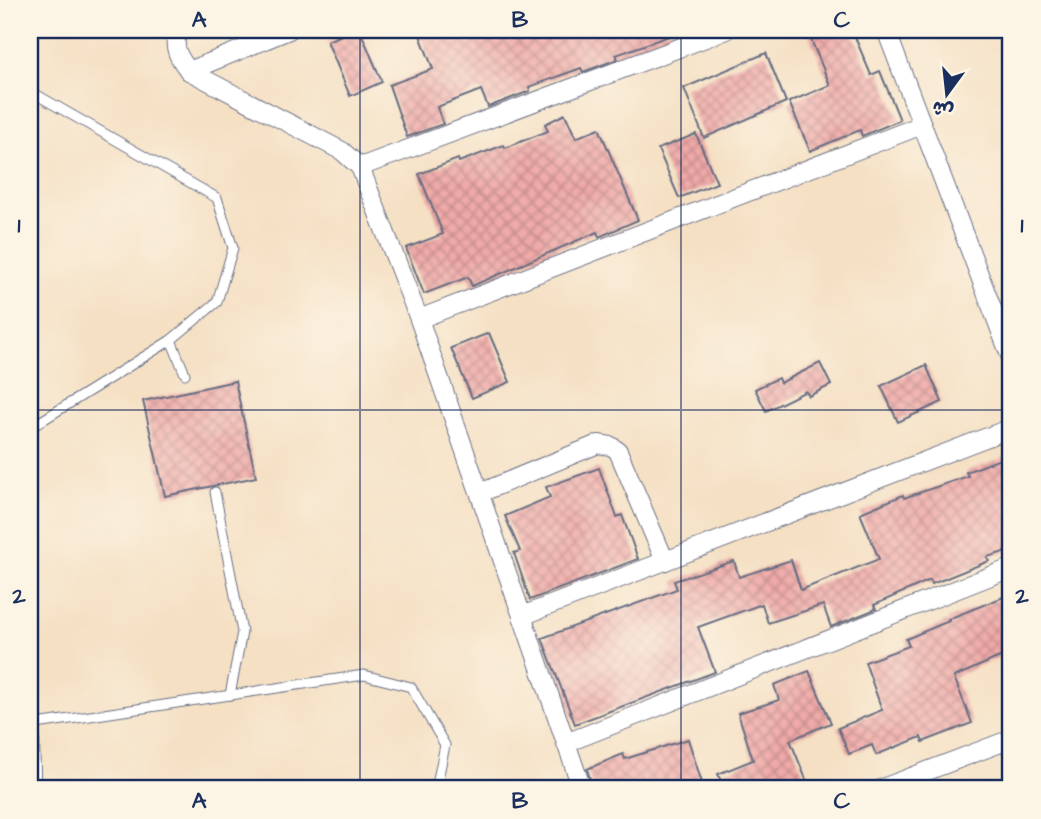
<svg xmlns="http://www.w3.org/2000/svg" width="1041" height="819" font-family="'Architects Daughter','Playpen Sans Arabic',sans-serif">
<style>
.building{fill:url(#building-cross-hatch)}
.lines{fill:none;stroke-linecap:round;stroke-linejoin:round}
.service-casing{stroke:#676d82;stroke-width:11}
.minor-casing{stroke:#676d82;stroke-width:20}
.service{stroke:#fff;stroke-width:9}
.minor{stroke:#fff;stroke-width:18}
.grid{fill:none;stroke:#1b2f5e;stroke-width:2;stroke-opacity:0.55}
.neatline{fill:none;stroke:#1b2f5e;stroke-width:2.5}
.grid-label{font-size:23px;text-anchor:middle;font-weight:bold;fill:#1b2f5e}
</style>
<defs>
<pattern id="building-cross-hatch" width="8" height="8" patternUnits="userSpaceOnUse" patternTransform="scale(1.75)"><rect width="8" height="8" fill="#f0aaa8"/><path d="M0 0l8 8M0 8l8-8" fill="none" stroke="#c28b8c"/></pattern>
</defs>
<rect width="100%" height="100%" fill="#fcf5e5"/>
<filter id="ink" filterUnits="userSpaceOnUse"><feTurbulence type="fractalNoise" baseFrequency=".0143" numOctaves="2"/><feDisplacementMap in="SourceGraphic" scale="14" xChannelSelector="R" yChannelSelector="G"/><feConvolveMatrix kernelMatrix="1 2 1 2 8 2 1 2 1" color-interpolation-filters="sRGB"/></filter>
<filter id="wash" filterUnits="userSpaceOnUse"><feTurbulence type="fractalNoise" baseFrequency=".00686" numOctaves="4" result="noise"/><feDisplacementMap in="SourceGraphic" scale="28" xChannelSelector="R" yChannelSelector="G"/><feGaussianBlur stdDeviation="1.57" result="paint"/><feColorMatrix in="noise" values="0 0 0 0 0 0 0 0 0 0 0 0 0 0 0 0 0 1.4 0 .05"/><feComposite in="paint" operator="in"/></filter>
<g filter="url(#wash)">
<rect width="100%" height="100%" fill="#f5e0c4"/>
<g id="blocks">
<g class="building">
<path d="M354,30H360L382,82L350,96L327,41Z"/>
<path d="M418,30H680V32L616,55L618,59L583,72L581,68L529,87L530,91L488,107L481,90L437,107L443,124L407,137L389,85L433,69Z"/>
<path d="M807,30H852L871,75L880,71L900,120L862,136L860,130L810,151L789,102L830,85Z"/>
<path d="M766,53L786,102L704,138L684,88Z"/>
<path d="M565,114L576,138L599,128L638,220L599,237L597,232L472,286L468,277L424,294L406,248L443,234L419,174L458,159L459,162L504,145L505,148L548,131L545,124Z"/>
<path d="M696,134L717,183L679,198L658,149Z"/>
<path d="M489,333L510,382L472,398L451,348Z"/>
<path d="M820,363L831,385L809,396L806,391L766,411L755,389L778,378L780,383Z"/>
<path d="M926,365L942,402L898,422L881,386Z"/>
<path d="M235,381L256,477L165,496L143,401Z"/>
<path d="M1011,455V550L987,557L989,561L932,584L930,580L874,605L876,609L831,627L823,605L768,623L762,604L698,627L715,672L575,724L542,638L677,589L674,581L734,561L739,577L791,560L801,590L879,559L860,513L903,495L904,498L968,476L966,472Z"/>
<path d="M599,468L617,517L622,515L638,559L530,600L514,553L520,551L505,516L550,497L546,487Z"/>
<path d="M1011,594V652L954,677L972,723L923,742L921,737L876,755L872,745L849,754L838,728L882,710L865,662L909,646L906,639L949,621L948,619Z"/>
<path d="M809,671L831,723L790,740L810,789H724L718,774L753,760L738,713L779,700L774,685Z"/>
<path d="M688,739L704,789H593L587,769L623,754L625,759Z"/>
</g>
</g>
</g>
<g filter="url(#ink)">
<use href="#blocks" fill-opacity="0" stroke="#676d82" stroke-width="2"/>
<g class="lines">
<g class="service-casing">
<g id="service">
<path d="M30,91L217,198L233,248L217,302L171,340L30,428"/>
<path d="M171,340L185,374"/>
<path d="M215,492L242,632L230,695"/>
<path d="M30,696L34,724L36,789"/>
<path d="M30,725L364,675L411,687L445,745L436,789"/>
</g>
</g>
<g class="minor-casing">
<g id="minor">
<path d="M178,30C172,47 178,57 189,71L342,151L360,167L419,319L582,789"/>
<path d="M886,30L1011,358"/>
<path d="M189,71L289,30"/>
<path d="M360,167L727,30"/>
<path d="M419,319L922,125"/>
<path d="M480,493L598,444L611,446L618,451L665,561"/>
<path d="M522,616L1011,428"/>
<path d="M566,743L1011,568"/>
<path d="M880,789L1011,739"/>
</g>
</g>
<use href="#service" class="service"/>
<use href="#minor" class="minor"/>
</g>
</g>
<path class="grid" d="M360,30V789M681,30V789M30,410H1011"/>
<rect width="1041" height="819" fill="none" stroke="#fcf5e5" stroke-width="77"/>
<g transform="translate(947 94) rotate(195)" stroke="#fcf5e5" stroke-width="5" paint-order="stroke">
<path d="M0-5L12 26L0 18L-12 26Z" fill="#1b2f5e"/>
<text y="-10" font-size="19" font-weight="bold" text-anchor="middle" fill="#1b2f5e">ش</text>
</g>
<rect x="38" y="38" width="964" height="742" class="neatline"/>
<g class="grid-label">
<text x="199" y="27">A</text>
<text x="520" y="27">B</text>
<text x="842" y="27">C</text>
<text x="19" y="232">1</text>
<text x="1022" y="232">1</text>
<text x="19" y="603">2</text>
<text x="1022" y="603">2</text>
<text x="199" y="808">A</text>
<text x="520" y="808">B</text>
<text x="842" y="808">C</text>
</g>
</svg>
